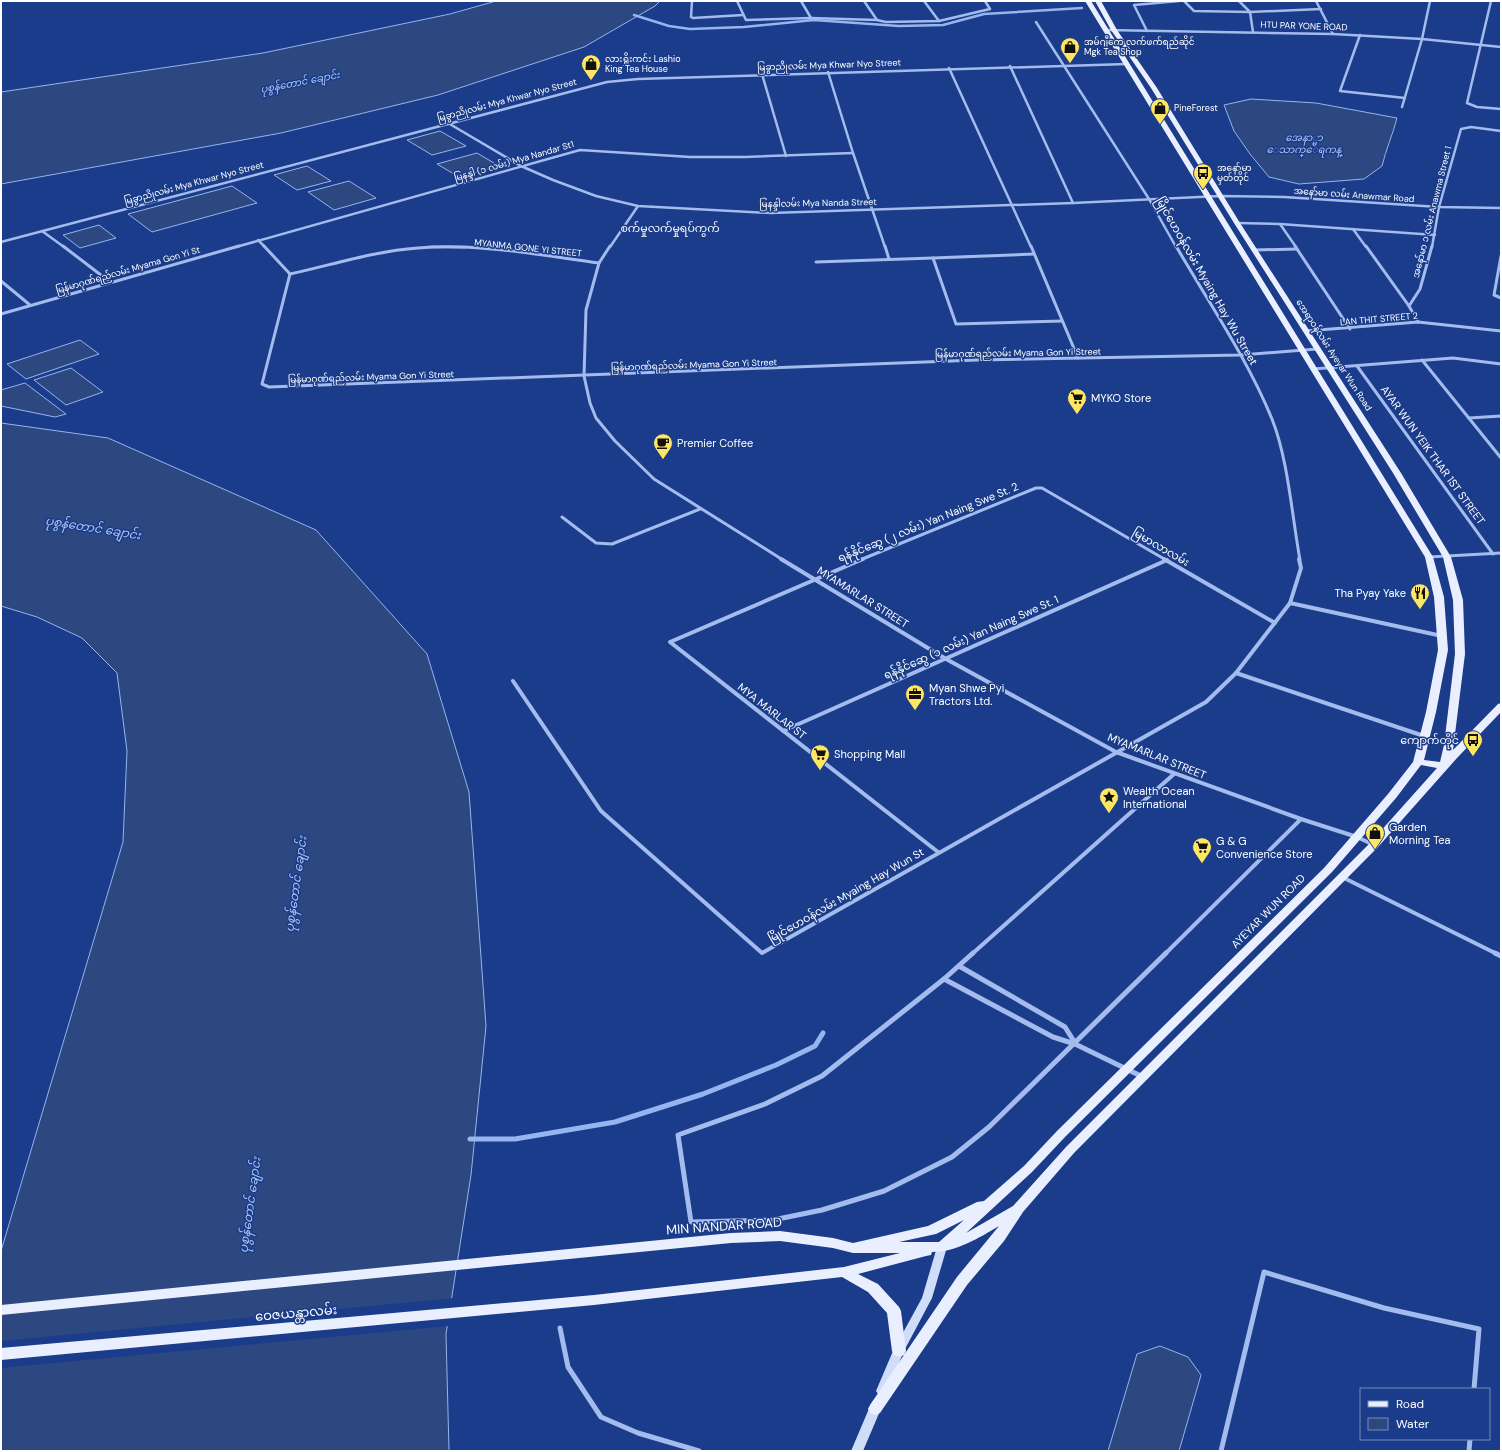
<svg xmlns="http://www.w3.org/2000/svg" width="1502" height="1452" font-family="'DM Sans','Noto Sans Myanmar',sans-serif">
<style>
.water{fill:#2d4781;stroke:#96b4ef}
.pier{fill:#1a3c8a}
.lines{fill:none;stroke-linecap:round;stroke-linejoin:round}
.stream-far1{stroke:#96b4ef;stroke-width:2.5}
.stream{stroke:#96b4ef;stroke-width:5}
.street-far3{stroke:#a4bbed;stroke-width:2.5}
.street-far2{stroke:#a4bbed;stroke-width:3}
.street-far1{stroke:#a4bbed;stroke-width:4}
.street{stroke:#a4bbed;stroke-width:5}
.secondary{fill:#d0ddf9;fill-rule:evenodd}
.primary{fill:#eaefff;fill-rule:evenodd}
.labels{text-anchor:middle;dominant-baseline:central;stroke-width:3;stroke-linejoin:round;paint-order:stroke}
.far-street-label{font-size:9px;fill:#fff;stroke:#1a3c8a}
.far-poi-label{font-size:9px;fill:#fff;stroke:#1a3c8a;text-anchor:start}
.far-water-label{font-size:10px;font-style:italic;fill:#afc6f4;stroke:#1a3c8a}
.far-quarter-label{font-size:11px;fill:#fff;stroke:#1a3c8a}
.street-label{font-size:11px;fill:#fff;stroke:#1a3c8a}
.poi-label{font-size:11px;fill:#fff;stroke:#1a3c8a;text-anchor:start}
.water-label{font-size:12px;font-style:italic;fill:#afc6f4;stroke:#1a3c8a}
.near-street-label{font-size:13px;fill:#fff;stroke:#1a3c8a}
</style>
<rect width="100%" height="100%" fill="#1a3c8a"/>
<g class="water">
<path d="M496,1H660L655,6L584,47L438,95L281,133L1,184V92L263,53L450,14Z"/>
<path d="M1251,99L1316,103L1397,118C1393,134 1386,149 1382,166L1364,179L1299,184L1269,177L1250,154L1234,131L1224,105Z"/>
<path d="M440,131L466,146L432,155L407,140Z"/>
<path d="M477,153L499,166L459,177L437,164Z"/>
<path d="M307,166L331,181L297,190L274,175Z"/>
<path d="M349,181L376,198L334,210L308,192Z"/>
<path d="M232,186L257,203L152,232L128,214Z"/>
<path d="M99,225L116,238L80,248L63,235Z"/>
<path d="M80,340L99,354L26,379L7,364Z"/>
<path d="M71,368L103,392L66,405L34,380Z"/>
<path d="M25,383L66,414L55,417L1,406V390Z"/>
<path d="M1,423L108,438L316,530L427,654L469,792L486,1026L471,1175L446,1334L449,1451H1V1251L123,842L127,751L117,673L82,638L37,617L1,606Z"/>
<path d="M1160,1346L1188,1357L1201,1375L1179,1451H1108L1137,1354Z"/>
</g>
<path class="pier" d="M454,1298L449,1326L1,1368V1341Z"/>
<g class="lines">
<path class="stream-far1" d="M634,15L669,26L690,29L744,27L814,20L899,26L943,25L984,14L1082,8"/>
<path class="stream" d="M470,1139H515L615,1122L703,1094L776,1065L815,1046L823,1033"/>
<g class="street-far3">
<path d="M692,1L691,17L693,18L743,15"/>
<path d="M737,1L746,20L811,18L877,20L886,22L939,21L990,9L985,1"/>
<path d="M801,1L811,18"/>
<path d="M864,1L877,20"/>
<path d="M924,1L939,21"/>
<path d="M1184,1L1194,11L1250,12L1321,9"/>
<path d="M1239,1L1250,12L1253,32"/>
<path d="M1316,1L1333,34"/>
<path d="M1491,1L1467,103L1477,107L1501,109"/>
<path d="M1036,22L1149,199L1176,247"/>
<path d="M1105,30L1333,34L1422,39L1501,47"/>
<path d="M1147,31L1134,5L1179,1"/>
<path d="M1360,35L1340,91L1405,98"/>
<path d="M1010,66L1073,203"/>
<path d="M949,68L1031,247"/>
<path d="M828,72L853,153L885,247"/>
<path d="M762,74L786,156"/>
<path d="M1402,107L1422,39L1430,1"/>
<path d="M448,123L521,166L553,180L596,196L638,206L771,213L1073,203L1220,196L1284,197L1439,207L1501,208"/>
<path d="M1237,223L1280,224L1435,235"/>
<path d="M1280,224L1296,247"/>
<path d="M1353,229L1366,247"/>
<path d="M42,231L64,247"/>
<path d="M258,240L265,247"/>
<path d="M1,242L607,82L638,79L1127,64"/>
<path d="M236,247L580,150L690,157H745L853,153"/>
<path d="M430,247H465"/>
<path d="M610,247L638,206"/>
<path d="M1432,247L1439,207L1461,129L1471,127L1501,131"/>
</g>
<g class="street-far2">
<path d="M63,246L110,282"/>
<path d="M264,246L290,274"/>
<path d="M610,246L599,263L586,310L584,376L590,403L596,418L615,441L654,479L783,560"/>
<path d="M885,246L889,259"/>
<path d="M1031,246L1078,358"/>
<path d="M1176,246C1209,303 1247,358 1272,419C1288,459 1292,516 1300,560"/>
<path d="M1295,246L1350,329"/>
<path d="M1366,246L1409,306L1418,322"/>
<path d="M1254,250L1297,249"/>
<path d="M1034,254L933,258L956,324L1062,321"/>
<path d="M1501,256L1494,295L1501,298"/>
<path d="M816,262L933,258"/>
<path d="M290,274L262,384L269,387L977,360L1241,355L1317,349"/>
<path d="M290,274C332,265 374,251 418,248C478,243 539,255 599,263"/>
<path d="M1,281L30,305"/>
<path d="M1409,306L1420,289L1432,246"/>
<path d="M1,314L239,246"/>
<path d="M1306,331L1418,322L1501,331"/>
<path d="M1422,360L1501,458"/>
<path d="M1357,366L1493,554"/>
<path d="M1313,369L1453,358L1501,364"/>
<path d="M1469,418L1501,416"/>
<path d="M562,517L596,543L612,544L700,509"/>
<path d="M1429,557L1501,553"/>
<path d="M860,560L1036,488H1042L1166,560"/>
</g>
<g class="street-far1">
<path d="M781,559L946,659L1116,752L1301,819L1357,837L1374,845"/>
<path d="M863,559L670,642L938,852"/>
<path d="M1164,559L1275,623"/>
<path d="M1290,603L1442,636"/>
<path d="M1236,673L1424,736"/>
<path d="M513,681L601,811L762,953L1206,702L1236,673L1290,603L1301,568L1299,559"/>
<path d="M783,731L1167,560"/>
<path d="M1342,877L1497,954"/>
<path d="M972,954L1174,774"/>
<path d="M1165,954L1301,819"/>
</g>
<g class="street">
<path d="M973,953L944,979L822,1076L765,1104L678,1135L691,1222L773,1220L822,1210L884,1191L952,1157L989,1127L1166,953"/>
<path d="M1495,953L1501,956"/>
<path d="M959,966L1065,1027L1075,1043"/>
<path d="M944,979L1053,1037L1075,1044L1143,1077"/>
<path d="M560,1328L568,1367L601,1417L638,1433L699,1451"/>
<path d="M1221,1451L1264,1272L1384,1308L1479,1329L1474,1389"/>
<path d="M1469,1451L1470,1439"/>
</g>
<g class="secondary">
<path d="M942,1243L946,1244L947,1247L932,1298L904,1351L886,1394L882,1396L878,1394L876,1391L893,1351L922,1298L937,1247L938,1244Z"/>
<path d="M877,1399L881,1401L883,1404L863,1451H851L871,1404L873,1401Z"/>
</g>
<path class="primary" d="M1085,1H1091L1433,557L1444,597L1448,650L1436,712L1424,760L1440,762L1444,745L1455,654L1453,600L1443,557L1393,473L1234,223L1151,88L1111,30L1095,1H1101L1117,30L1157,88L1240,223L1401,473L1451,557L1463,600L1465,654L1453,750L1498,704L1501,703V712L1457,758L1378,847L1074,1153L1023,1212L1004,1241L967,1285L880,1413L875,1415L870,1413L868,1409L870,1405L957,1277L999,1226C979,1238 956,1252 932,1252L931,1255L926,1256L858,1274L878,1284L899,1307L901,1311L906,1351L904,1355L899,1357L894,1355L892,1351L887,1313L868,1292L842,1277L594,1305L1,1360V1348L594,1295L844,1267L900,1253H853L833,1248L780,1241L731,1243L1,1315V1305L731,1233L780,1231L833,1238L853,1243L928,1226L977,1202L984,1201L1024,1166L1057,1131L1324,868L1388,794L1413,762L1426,712L1438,650L1434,597L1425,557ZM1421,765L1437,768L1370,843L1066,1147L1013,1206L966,1233L1032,1172L1065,1137L1332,872L1396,798ZM964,1220L939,1242H899L936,1234Z"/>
</g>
<defs>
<g id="shop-pin" transform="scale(1)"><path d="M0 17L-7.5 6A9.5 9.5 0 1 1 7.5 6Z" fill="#ffe660" stroke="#1a3c8a"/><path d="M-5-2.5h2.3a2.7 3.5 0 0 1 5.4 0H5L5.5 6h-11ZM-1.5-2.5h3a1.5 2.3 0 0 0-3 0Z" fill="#111"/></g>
<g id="bus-pin" transform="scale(1)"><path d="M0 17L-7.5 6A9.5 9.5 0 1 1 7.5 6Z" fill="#ffe660" stroke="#1a3c8a"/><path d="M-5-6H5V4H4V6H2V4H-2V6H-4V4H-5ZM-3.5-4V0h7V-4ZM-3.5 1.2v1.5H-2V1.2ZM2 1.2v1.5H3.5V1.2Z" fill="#111"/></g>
<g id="supermarket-pin" transform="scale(1)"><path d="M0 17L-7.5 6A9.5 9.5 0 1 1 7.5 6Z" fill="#ffe660" stroke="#1a3c8a"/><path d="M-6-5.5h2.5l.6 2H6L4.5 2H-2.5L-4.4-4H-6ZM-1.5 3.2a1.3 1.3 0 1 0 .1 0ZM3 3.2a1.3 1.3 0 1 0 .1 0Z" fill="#111"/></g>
<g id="cafe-pin" transform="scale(1)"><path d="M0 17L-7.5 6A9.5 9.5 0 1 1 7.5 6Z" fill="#ffe660" stroke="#1a3c8a"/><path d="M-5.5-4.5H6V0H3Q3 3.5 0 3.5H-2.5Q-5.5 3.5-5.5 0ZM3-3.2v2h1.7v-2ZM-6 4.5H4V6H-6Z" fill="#111"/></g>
<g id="restaurant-pin" transform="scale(1)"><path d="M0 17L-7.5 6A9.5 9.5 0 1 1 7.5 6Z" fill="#ffe660" stroke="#1a3c8a"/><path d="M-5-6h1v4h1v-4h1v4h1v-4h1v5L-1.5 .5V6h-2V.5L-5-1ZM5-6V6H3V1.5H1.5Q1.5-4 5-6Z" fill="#111"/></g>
<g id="office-pin" transform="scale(1)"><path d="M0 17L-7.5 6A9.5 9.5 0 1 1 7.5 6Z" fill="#ffe660" stroke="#1a3c8a"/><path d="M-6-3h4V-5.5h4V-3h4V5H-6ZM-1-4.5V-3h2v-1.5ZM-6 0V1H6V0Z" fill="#111"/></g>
<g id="sight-pin" transform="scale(1)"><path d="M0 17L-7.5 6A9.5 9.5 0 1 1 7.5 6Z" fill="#ffe660" stroke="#1a3c8a"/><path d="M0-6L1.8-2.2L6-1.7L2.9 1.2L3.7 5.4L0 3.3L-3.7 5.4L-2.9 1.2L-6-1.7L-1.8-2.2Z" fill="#111"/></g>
</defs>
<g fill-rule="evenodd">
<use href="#shop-pin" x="1070" y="47"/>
<use href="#shop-pin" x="591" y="64"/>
<use href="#shop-pin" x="1160" y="108"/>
<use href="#bus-pin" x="1203" y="173"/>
<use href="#supermarket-pin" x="1077" y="398"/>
<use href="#cafe-pin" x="663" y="443"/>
<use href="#restaurant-pin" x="1420" y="593"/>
<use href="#office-pin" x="915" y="694"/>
<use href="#bus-pin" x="1473" y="740"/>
<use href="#supermarket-pin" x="820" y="754"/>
<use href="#sight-pin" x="1109" y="797"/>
<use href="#shop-pin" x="1375" y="833"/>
<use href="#supermarket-pin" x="1202" y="847"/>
</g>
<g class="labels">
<g class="far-street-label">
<text transform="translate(1304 26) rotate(2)">HTU PAR YONE ROAD</text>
<text transform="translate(829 65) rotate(-2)">မြခွာညိုလမ်း Mya Khwar Nyo Street</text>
<text transform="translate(507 100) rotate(-15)">မြခွာညိုလမ်း Mya Khwar Nyo Street</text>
<text transform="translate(514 161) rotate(-16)">မြနန္ဒါ (၁ လမ်း) Mya Nandar St1</text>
<text transform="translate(194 183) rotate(-15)">မြခွာညိုလမ်း Mya Khwar Nyo Street</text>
<text transform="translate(1354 195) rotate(4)">အနော်မာ လမ်း Anawmar Road</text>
<text transform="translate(818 203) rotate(-1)">မြနန္ဒါလမ်း Mya Nanda Street</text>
<text transform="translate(1432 212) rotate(-76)">အနော်မာ ၁ လမ်း Anawma Street 1</text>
<text transform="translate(528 248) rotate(6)">MYANMA GONE YI STREET</text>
<text transform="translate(128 270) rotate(-16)">မြန်မာဂုဏ်ရည်လမ်း Myama Gon Yi St</text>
<text transform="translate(1379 319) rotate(-5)">LAN THIT STREET 2</text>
<text transform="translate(1018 353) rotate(-1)">မြန်မာဂုဏ်ရည်လမ်း Myama Gon Yi Street</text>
<text transform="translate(1334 355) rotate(57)">အေရာဝန်လမ်း Ayeyar Wun Road</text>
<text transform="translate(694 365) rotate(-2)">မြန်မာဂုဏ်ရည်လမ်း Myama Gon Yi Street</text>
<text transform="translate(371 377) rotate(-2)">မြန်မာဂုဏ်ရည်လမ်း Myama Gon Yi Street</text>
</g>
<g class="far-poi-label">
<text x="1084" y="42">အမ်ဂျီကေ လက်ဖက်ရည်ဆိုင်<tspan x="1084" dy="10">Mgk Tea Shop</tspan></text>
<text x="605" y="59">လားရှိုးကင်း Lashio<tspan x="605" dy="10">King Tea House</tspan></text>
<text x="1174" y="108">PineForest</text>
<text x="1217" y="168">အနော်မာ<tspan x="1217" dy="10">မှတ်တိုင်</tspan></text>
</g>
<g class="far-water-label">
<text transform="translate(300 82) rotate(-11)">ပုစွန်တောင် ချောင်း</text>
<text x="1304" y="137">အေနာ္မာ<tspan x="1304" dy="12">ေသာက္ေရကန္</tspan></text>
</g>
<g class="far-quarter-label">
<text x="670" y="228">စက်မှုလက်မှုရပ်ကွက်</text>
</g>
<g class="street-label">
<text transform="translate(1207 281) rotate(60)">မြိုင်ဟေဝန်လမ်း Myaing Hay Wu Street</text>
<text transform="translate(1433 455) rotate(54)">AYAR WUN YEIK THAR 1ST STREET</text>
<text transform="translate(928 522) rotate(-22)">ရန်နိုင်ဆွေ (၂ လမ်း) Yan Naing Swe St. 2</text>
<text transform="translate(1161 547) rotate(30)">မြမာလာလမ်း</text>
<text transform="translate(863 597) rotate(32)">MYAMARLAR STREET</text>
<text transform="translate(971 637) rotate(-24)">ရန်နိုင်ဆွေ (၁ လမ်း) Yan Naing Swe St. 1</text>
<text transform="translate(772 711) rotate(38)">MYA MARLAR ST</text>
<text transform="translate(1157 756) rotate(22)">MYAMARLAR STREET</text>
<text transform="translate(846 895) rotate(-30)">မြိုင်ဟေဝန်လမ်း Myaing Hay Wun St</text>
<text transform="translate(1268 911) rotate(-45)">AYEYAR WUN ROAD</text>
</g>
<g class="poi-label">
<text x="1091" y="398">MYKO Store</text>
<text x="677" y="443">Premier Coffee</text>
<text x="1406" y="593" text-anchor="end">Tha Pyay Yake</text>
<text x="929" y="688">Myan Shwe Pyi<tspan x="929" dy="13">Tractors Ltd.</tspan></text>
<text x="1459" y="740" text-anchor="end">ကျောက်တိုင်</text>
<text x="834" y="754">Shopping Mall</text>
<text x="1123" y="791">Wealth Ocean<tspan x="1123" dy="13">International</tspan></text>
<text x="1389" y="827">Garden<tspan x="1389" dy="13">Morning Tea</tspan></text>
<text x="1216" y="841">G &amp; G<tspan x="1216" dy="13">Convenience Store</tspan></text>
</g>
<g class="water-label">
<text transform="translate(93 528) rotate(9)">ပုစွန်တောင် ချောင်း</text>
<text transform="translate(296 884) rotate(-82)">ပုစွန်တောင် ချောင်း</text>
<text transform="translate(250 1205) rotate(-82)">ပုစွန်တောင် ချောင်း</text>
</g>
<g class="near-street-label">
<text transform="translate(724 1226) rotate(-4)">MIN NANDAR ROAD</text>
<text transform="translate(296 1313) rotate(-5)">ဝေဇယန္တာလမ်း</text>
</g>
</g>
<rect width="1502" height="1452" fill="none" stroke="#ffffff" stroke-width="4"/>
<rect x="1360" y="1388" width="130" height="52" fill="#1a3c8a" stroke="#768ab9"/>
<rect x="1368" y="1401" width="20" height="6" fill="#eaefff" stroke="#768ab9"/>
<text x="1396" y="1408" font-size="12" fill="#ffffff">Road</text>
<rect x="1368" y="1418" width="20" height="12" fill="#2d4781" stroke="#768ab9"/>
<text x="1396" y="1428" font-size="12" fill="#ffffff">Water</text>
</svg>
